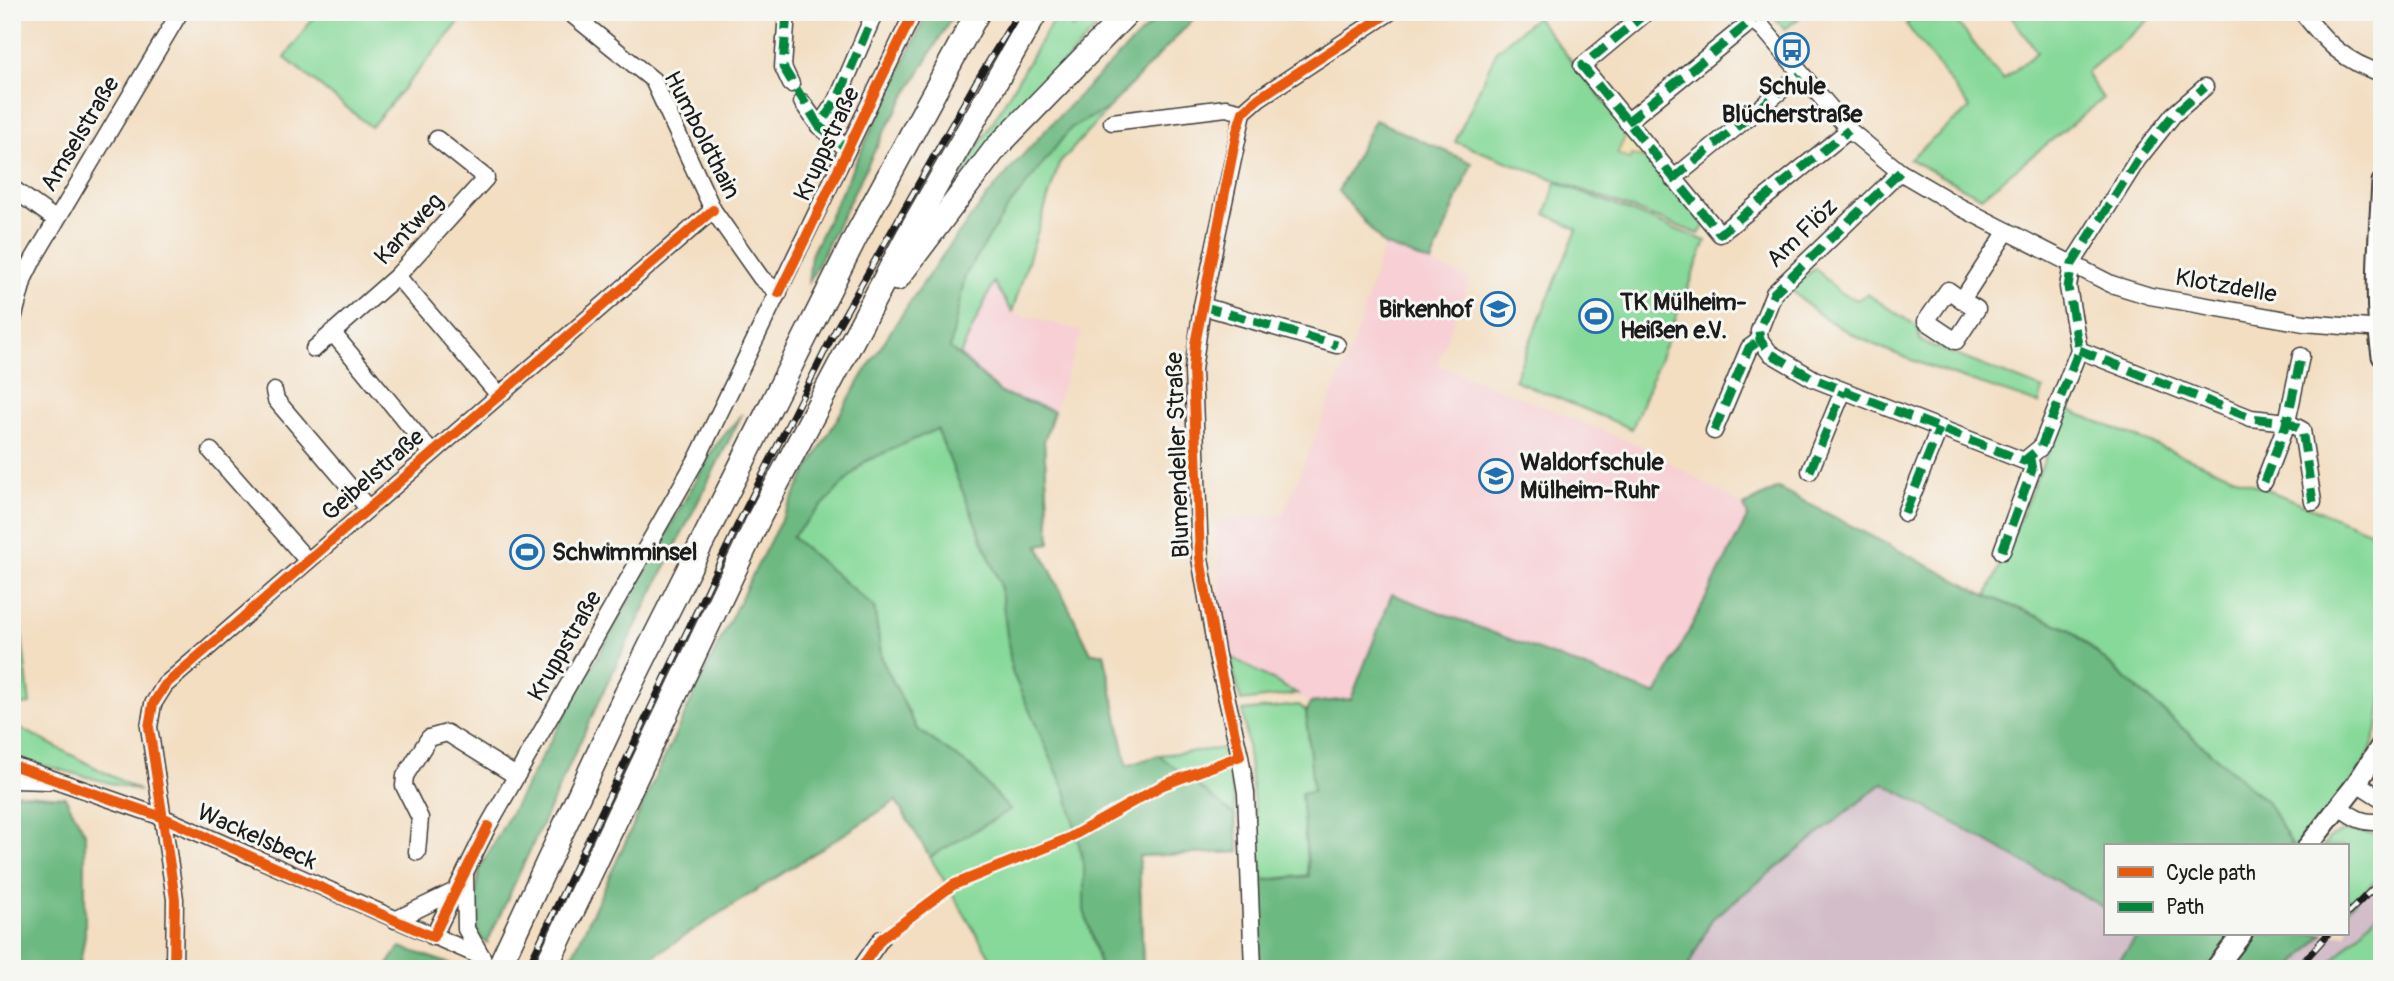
<svg xmlns="http://www.w3.org/2000/svg" width="2394" height="981" font-family="Pangolin,sans-serif">
<style>
.built{fill:#f7cfd4}
.industrial{fill:#d2bdc8}
.green{fill:#87d99a;stroke:#527a5b;stroke-width:2}
.forest{fill:#6db982;stroke:#446a4f;stroke-width:2}
.sand{fill:#eeda9e;stroke:#857b5d;stroke-width:2}
.lines{fill:none;stroke-linecap:round;stroke-linejoin:round}
.minor-casing{stroke:#3c3935;stroke-width:19}
.major-casing{stroke:#3c3935;stroke-width:23}
.highway-casing{stroke:#3c3935;stroke-width:26}
.minor{stroke:#fff;stroke-width:16}
.major{stroke:#fff;stroke-width:19}
.highway{stroke:#fff;stroke-width:23}
.rail-casing{stroke:#1c1c1c;stroke-width:7}
.rail{stroke:#f6f6f2;stroke-width:4.5;stroke-dasharray:13;stroke-linecap:butt}
.quiet{stroke:#00873e;stroke-width:9;stroke-dasharray:18 9;stroke-linecap:butt}
.cycleway-casing{stroke:#f6f6f2;stroke-width:15}
.cycleway{stroke:#e8590c;stroke-width:10}
.labels{text-anchor:middle;dominant-baseline:central;stroke-width:6;stroke-linejoin:round;paint-order:stroke}
.poi-label{font-size:24px;font-weight:bold;fill:#1c1c1c;stroke:#f6f6f2;text-anchor:start}
.street-label{font-size:24px;fill:#1c1c1c;stroke:#f6f6f2}
</style>
<rect width="100%" height="100%" fill="#f6f6f2"/>
<filter id="ink" filterUnits="userSpaceOnUse"><feTurbulence type="fractalNoise" baseFrequency=".0143" numOctaves="2"/><feDisplacementMap in="SourceGraphic" scale="14" xChannelSelector="R" yChannelSelector="G"/><feConvolveMatrix kernelMatrix="1 2 1 2 8 2 1 2 1" color-interpolation-filters="sRGB"/></filter>
<filter id="wash" filterUnits="userSpaceOnUse"><feTurbulence type="fractalNoise" baseFrequency=".00686" numOctaves="4" result="noise"/><feDisplacementMap in="SourceGraphic" scale="28" xChannelSelector="R" yChannelSelector="G"/><feGaussianBlur stdDeviation="1.57" result="paint"/><feColorMatrix in="noise" values="0 0 0 0 0 0 0 0 0 0 0 0 0 0 0 0 0 1.4 0 .05"/><feComposite in="paint" operator="in"/></filter>
<g filter="url(#wash)">
<rect width="100%" height="100%" fill="#f3dec2"/>
<g class="built">
<path d="M1384,245L1470,279L1437,364L1641,446L1744,506L1748,516L1656,695L1392,594L1351,699L1310,703L1230,656L1221,606L1216,522L1283,515L1352,347Z"/>
<path d="M995,281L1012,312L1082,331L1054,411L1001,393L960,355Z"/>
</g>
<g class="industrial">
<path d="M1883,783L2105,908V934H2139L2113,969H1687L1712,919Z"/>
<path d="M2382,874V913L2328,969H2291L2323,934H2347V909Z"/>
</g>
<g class="green">
<path d="M317,12H468L371,127L285,58Z"/>
<path d="M1058,12H1082L1074,27L1107,15L950,194Z"/>
<path d="M1768,12H1807L1785,29Z"/>
<path d="M1921,12H1949L2003,80L2037,52L2008,12H2158L2086,73L2103,99L1981,197L1909,159L1970,108L1906,24Z"/>
<path d="M1536,17L1705,225L1699,234L1455,142L1497,50Z"/>
<path d="M1109,108L1059,164L1012,312L994,282L960,355L1001,393L1054,411L1044,441L1050,543L1038,545L1091,653H1104L1127,766L1159,755L1226,748C1233,783 1235,817 1239,852L1139,856L1143,969H991L995,965L930,857L1009,810L972,768L917,729L882,660L874,607L791,537L1032,147Z"/>
<path d="M1556,182L1706,241L1632,429L1514,380L1577,229L1546,214Z"/>
<path d="M1815,268L1839,292L1857,300L1867,294L1918,327L1920,341L2043,389L2039,404C1968,378 1839,346 1791,289Z"/>
<path d="M2066,409L2367,530L2382,546C2382,603 2393,711 2366,760C2349,790 2322,818 2301,846H2293L2268,803L2070,629L1987,596Z"/>
<path d="M12,622H20L30,704L12,706Z"/>
<path d="M1230,656L1297,694L1241,701Z"/>
<path d="M1299,705L1306,711L1314,791L1301,793L1308,875L1263,880L1243,711Z"/>
<path d="M12,727L22,729L140,791L12,757Z"/>
<path d="M2346,831L2382,835V874L2347,909V846H2323L2330,837Z"/>
<path d="M2382,909V969H2325Z"/>
</g>
<g class="forest">
<path d="M928,12H955L883,134L808,284L811,255Z"/>
<path d="M1082,12H1109L1072,28Z"/>
<path d="M1163,12H1200L1109,108L1071,128L1007,209L965,276L950,348L1001,393L1054,411L1044,441L1050,543L1038,545L1091,653H1104L1127,766L1159,755L1234,815L1239,852L1139,856L1143,969H1101L1084,910V866L1067,794L1012,672L1000,583L937,429L864,462L792,537L874,607L882,660L917,729L972,768L1010,810L930,857L896,801L633,969H566C687,715 794,451 965,225C1023,148 1094,80 1163,12Z"/>
<path d="M1375,120L1472,163L1431,263L1384,245L1338,191Z"/>
<path d="M742,414L613,671L487,943C466,930 477,891 479,870L713,449Z"/>
<path d="M1778,488L1987,596L2069,629L2268,803L2293,846H2105V908L1883,783L1712,919L1687,969H1260L1256,881L1309,876L1301,793L1313,791L1306,711L1310,703L1351,699L1392,594L1656,695L1748,516L1744,506Z"/>
<path d="M12,793L65,797L85,833V935L79,969H12Z"/>
<path d="M2139,934H2323L2291,969H2113Z"/>
<path d="M400,947L465,969H385Z"/>
</g>
<path class="sand" d="M1626,135L1631,136L1648,159L1632,155L1630,160L1617,154Z"/>
</g>
<g filter="url(#ink)">
<g class="lines">
<g class="minor-casing">
<g id="minor">
<path d="M569,12L653,80L713,210L761,278L779,293"/>
<path d="M787,12L783,67L791,84"/>
<path d="M1647,12L1582,66L1720,234L1849,130"/>
<path d="M1743,12L1763,28L1849,130L1900,172L1958,206L2111,284L2150,296L2304,323L2382,329"/>
<path d="M2302,12C2325,41 2345,63 2382,73"/>
<path d="M802,102L819,126L838,98L875,12"/>
<path d="M1243,112L1202,306L1193,370L1200,558L1217,656L1240,756L1246,793L1253,969"/>
<path d="M1243,112L1259,98L1390,12"/>
<path d="M1112,122L1226,108L1243,112"/>
<path d="M1627,122L1754,19"/>
<path d="M819,126L846,148"/>
<path d="M1900,172L1774,293L1759,331L1760,340L1770,353L1814,379L2024,461L2041,447L2079,350L2068,287L2072,264L2138,159L2173,115L2205,87"/>
<path d="M1673,179L1800,75"/>
<path d="M12,188L55,219"/>
<path d="M397,276L498,394"/>
<path d="M1962,300L1977,309L1956,341L1926,321L1948,290L1962,300L2007,231"/>
<path d="M1202,306L1337,345"/>
<path d="M12,323L24,278L34,258L180,12"/>
<path d="M332,332L431,452"/>
<path d="M314,349L397,276L486,178L437,139"/>
<path d="M2079,350L2251,418L2287,422L2302,430L2313,502"/>
<path d="M274,391L276,400L367,507"/>
<path d="M1714,431L1749,348L1760,340"/>
<path d="M211,451L307,560"/>
<path d="M1810,471L1843,391"/>
<path d="M2264,482L2287,422L2301,356"/>
<path d="M1905,513L1939,429"/>
<path d="M2002,551L2032,470L2030,459"/>
<path d="M12,765L162,817L482,957"/>
<path d="M12,780L48,781"/>
<path d="M2357,783L2382,799"/>
<path d="M2339,807C2353,817 2364,825 2382,821"/>
<path d="M417,852L420,818L404,786L405,776L429,738L447,733L516,776"/>
<path d="M465,873L466,929L482,957"/>
<path d="M395,920L455,891"/>
<path d="M433,937L488,826L699,455L914,12"/>
<path d="M174,969L175,899L149,727L153,704L165,685L713,210"/>
<path d="M860,969L881,939"/>
</g>
</g>
<g class="major-casing">
<g id="major">
<path d="M2382,182C2379,240 2373,298 2382,356"/>
<path d="M2308,846L2357,783L2382,744"/>
<path d="M2215,969L2242,934"/>
</g>
</g>
<g class="highway-casing">
<g id="highway">
<path d="M897,279L995,149L1128,12"/>
<path d="M498,969L626,694L856,236L978,12"/>
<path d="M545,969L760,516L907,237L1036,12"/>
</g>
</g>
<use href="#minor" class="minor"/>
<use href="#major" class="major"/>
<use href="#highway" class="highway"/>
<g class="rail-casing">
<g id="rail">
<path d="M2347,914L2382,880"/>
<path d="M527,969L737,526L835,331L976,82L1019,12"/>
<path d="M2297,969L2328,934"/>
</g>
</g>
<use href="#rail" class="rail"/>
<g class="quiet">
<path d="M787,12L783,67L819,126L838,98L875,12"/>
<path d="M1647,12L1582,66L1720,234L1849,130"/>
<path d="M1627,122L1754,19"/>
<path d="M819,126L846,148"/>
<path d="M1900,172L1774,293L1759,331L1760,340L1770,353L1814,379L2024,461L2041,447L2079,350L2068,287L2072,264L2138,159L2173,115L2205,87"/>
<path d="M1673,179L1800,75"/>
<path d="M1202,306L1337,345"/>
<path d="M2079,350L2251,418L2287,422L2302,430L2313,502"/>
<path d="M1714,431L1749,348L1760,340"/>
<path d="M1810,471L1843,391"/>
<path d="M2264,482L2287,422L2301,356"/>
<path d="M1905,513L1939,429"/>
<path d="M2002,551L2032,470L2030,459"/>
</g>
<g class="cycleway-casing">
<g id="cycleway">
<path d="M779,293C825,200 867,105 914,12"/>
<path d="M12,765L162,817L433,937L488,826"/>
<path d="M174,969L175,899L149,727L153,704L165,685L713,210"/>
<path d="M860,969L881,939L953,885L1067,839L1163,785L1240,756L1217,656L1200,558L1193,370L1195,344L1237,131L1243,112L1259,98L1390,12"/>
</g>
</g>
<use href="#cycleway" class="cycleway"/>
</g>
</g>
<defs>
<g id="bus-ring" transform="scale(1.75)"><circle r="9.5" fill="#f6f6f2" stroke="#1f6fb2" stroke-width="1.5"/><path d="M-5-6H5V4H4V6H2V4H-2V6H-4V4H-5ZM-3.5-4V0h7V-4ZM-3.5 1.2v1.5H-2V1.2ZM2 1.2v1.5H3.5V1.2Z" fill="#1f6fb2"/></g>
<g id="school-ring" transform="scale(1.75)"><circle r="9.5" fill="#f6f6f2" stroke="#1f6fb2" stroke-width="1.5"/><path d="M0-5L7-2L0 1L-7-2ZM-4 1L0 2.5L4 1V4Q0 6-4 4Z" fill="#1f6fb2"/></g>
<g id="stadium-ring" transform="scale(1.75)"><circle r="9.5" fill="#f6f6f2" stroke="#1f6fb2" stroke-width="1.5"/><path d="M0-5a6.5 5 0 1 0 0 10a6.5 5 0 1 0 0-10ZM-3.5-1.8h7v3.6h-7Z" fill="#1f6fb2"/></g>
</defs>
<g fill-rule="evenodd">
<use href="#bus-ring" x="1792" y="50"/>
<use href="#school-ring" x="1498" y="309"/>
<use href="#stadium-ring" x="1596" y="316"/>
<use href="#school-ring" x="1496" y="476"/>
<use href="#stadium-ring" x="527" y="552"/>
</g>
<g class="labels">
<g class="poi-label">
<text x="1792" y="86" text-anchor="middle">Schule<tspan x="1792" dy="28">Blücherstraße</tspan></text>
<text x="1620" y="302">TK Mülheim-<tspan x="1620" dy="28">Heißen e.V.</tspan></text>
<text x="1474" y="309" text-anchor="end">Birkenhof</text>
<text x="1520" y="462">Waldorfschule<tspan x="1520" dy="28">Mülheim-Ruhr</tspan></text>
<text x="552" y="552">Schwimminsel</text>
</g>
<g class="street-label">
<text transform="translate(80 134) rotate(-59)">Amselstraße</text>
<text transform="translate(702 135) rotate(63)">Humboldthain</text>
<text transform="translate(827 144) rotate(-65)">Kruppstraße</text>
<text transform="translate(409 229) rotate(-47)">Kantweg</text>
<text transform="translate(1802 233) rotate(-44)">Am Flöz</text>
<text transform="translate(2226 286) rotate(10)">Klotzdelle</text>
<text transform="translate(1178 455) rotate(-92)">Blumendeller Straße</text>
<text transform="translate(373 475) rotate(-41)">Geibelstraße</text>
<text transform="translate(565 646) rotate(-60)">Kruppstraße</text>
<text transform="translate(257 837) rotate(24)">Wackelsbeck</text>
</g>
</g>
<rect width="2394" height="981" fill="none" stroke="#f6f6f2" stroke-width="42"/>
<rect x="2104" y="844" width="245" height="91" fill="#f6f6f2" stroke="#9f9f9c" stroke-width="2"/>
<rect x="2118" y="867" width="35" height="10" fill="#e8590c" stroke="#9f9f9c" stroke-width="2"/>
<text x="2166" y="880" font-size="21" fill="#1c1c1c">Cycle path</text>
<rect x="2118" y="902" width="35" height="10" fill="#00873e" stroke="#9f9f9c" stroke-width="2"/>
<text x="2166" y="914" font-size="21" fill="#1c1c1c">Path</text>
</svg>
